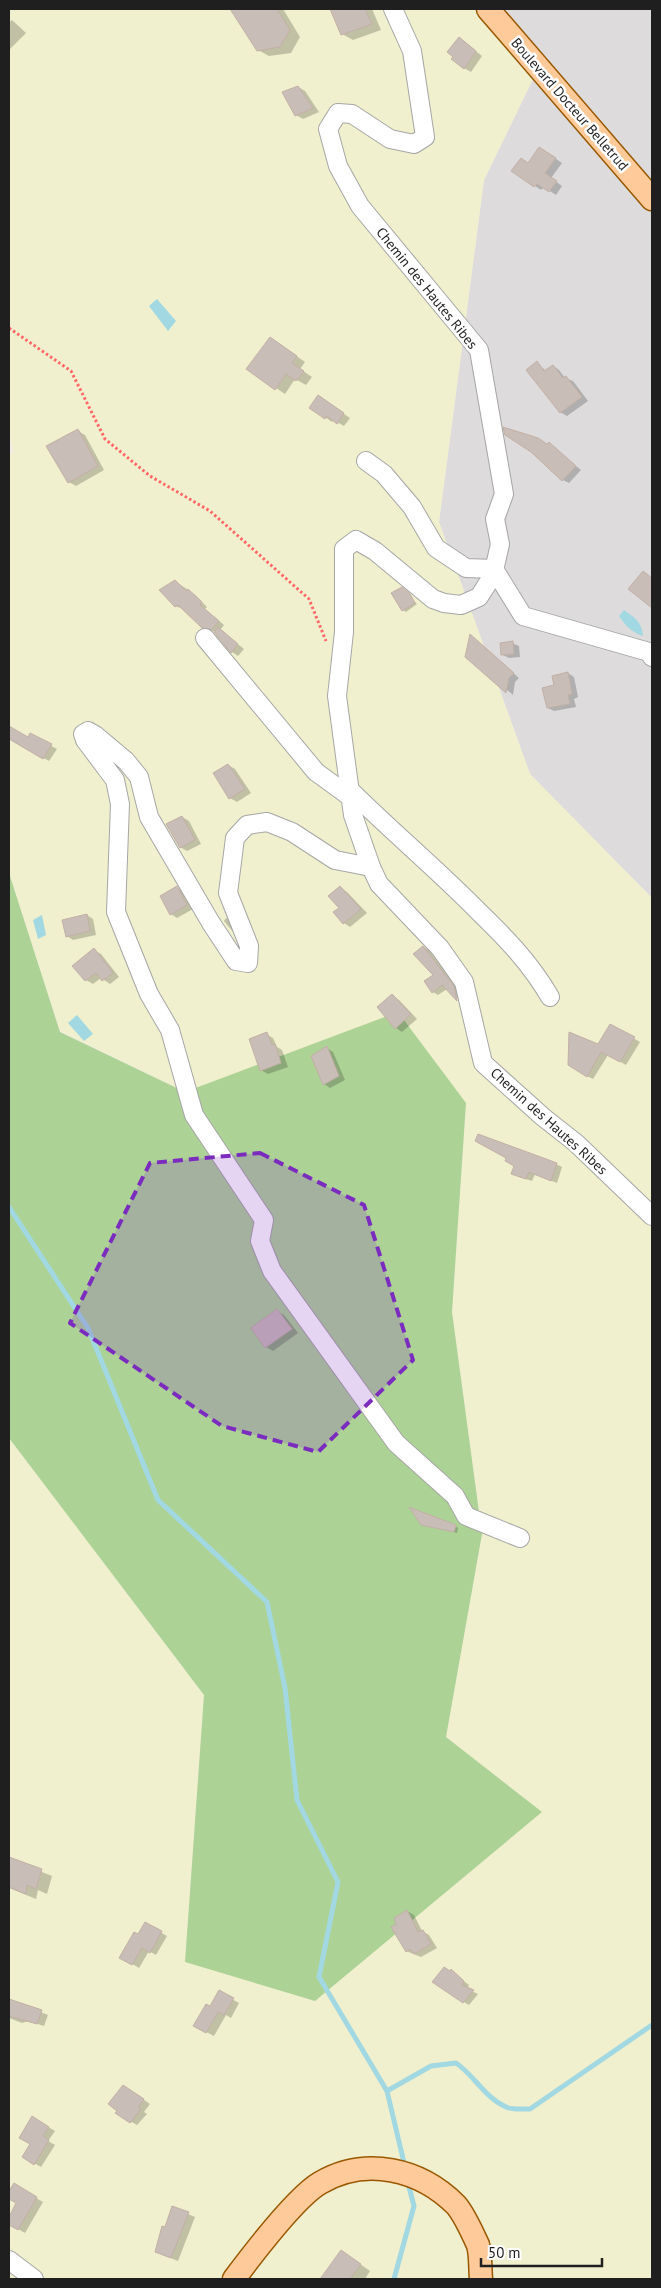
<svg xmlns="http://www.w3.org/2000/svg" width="661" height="2288" font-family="'PT Sans',sans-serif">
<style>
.residential{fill:#dddbdc}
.farmland{fill:#f0f0ce}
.forest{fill:#add296}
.water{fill:#a1d8e1}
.shadow{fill:#0003}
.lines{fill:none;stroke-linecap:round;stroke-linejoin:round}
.stream{stroke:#a1d8e1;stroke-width:5}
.building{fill:#c8bdb7;stroke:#c3b0a5}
.minor-casing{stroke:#a6a6a6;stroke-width:20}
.major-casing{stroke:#995800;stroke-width:25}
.path{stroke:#ff6866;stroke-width:3;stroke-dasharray:2.5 2.5;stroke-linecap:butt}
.minor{stroke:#fff;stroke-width:18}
.major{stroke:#ffca9a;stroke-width:22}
.marked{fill:#7b2cbf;fill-opacity:0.2;stroke:#7b2cbf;stroke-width:4;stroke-dasharray:10 6;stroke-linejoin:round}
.labels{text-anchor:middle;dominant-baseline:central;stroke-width:5;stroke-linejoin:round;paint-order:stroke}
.street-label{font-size:14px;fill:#1f1f1f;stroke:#fff}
</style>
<rect width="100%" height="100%" fill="#f0ebe4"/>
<path class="residential" d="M506,9H652V898L530,774L439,522L484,180L535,75Z"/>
<path class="farmland" d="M9,9H506L535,75L484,180L439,522L530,774L652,898V2279H9V1438L204,1695L185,1962L542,1812L446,1737L482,1534L452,1312L466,1103L185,1092L60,1031L9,873V455L13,452L9,430Z"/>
<path class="forest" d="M9,873L60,1032L185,1092L398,1012L466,1103L452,1312L482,1534L446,1737L542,1812L315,2001L185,1962L204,1695L9,1438Z"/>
<g class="water">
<path d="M157,299L176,321L168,331L149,306Z"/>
<path d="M624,610C635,618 642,622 643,636C631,632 626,626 619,616Z"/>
<path d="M42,915L46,935L38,939L33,920Z"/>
<path d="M77,1015L93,1034L84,1041L68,1023Z"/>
</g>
<g class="shadow">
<path d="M231,9H283L300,37L291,53L269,56L258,50Z"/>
<path d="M331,9H372L381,30L353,40L342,34Z"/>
<path d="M12,20L26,33L9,50V23Z"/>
<path d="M466,43L482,56L471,72L464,68L455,57Z"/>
<path d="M298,87L305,91L319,112L303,119L296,115Z"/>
<path d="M546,152L562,163L551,178L562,186L556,195L544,187L541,190L513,171Z"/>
<path d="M271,338L305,362L300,369L312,377L306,385L295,379L285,394L276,388Z"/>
<path d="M537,363L546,371L553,366L559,370L565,378L573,381L588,401L567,416L560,412Z"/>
<path d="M325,401L350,418L344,426L333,420L332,422L311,407Z"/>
<path d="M78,431L85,435L104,470L76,486L69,482Z"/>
<path d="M549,444L581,470L569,483L563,480L548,445Z"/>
<path d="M175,581L194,594L207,607L205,609L224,625L220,630L244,649L238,656L232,652L215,632L203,627L183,609L175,606Z"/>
<path d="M405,591L417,604L406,612L403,610Z"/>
<path d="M471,636L519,678L515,682L513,695L467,656Z"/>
<path d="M512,643L519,646L520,657L509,658L503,655Z"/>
<path d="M568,673L574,677L578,697L574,699L576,707L554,711L548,708L556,686Z"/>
<path d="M31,735L57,749L49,761L15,742L29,738Z"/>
<path d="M228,765L235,769L251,793L237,802L230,798L215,774Z"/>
<path d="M182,817L189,821L201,844L187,851L180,847Z"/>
<path d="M177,888L184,892L193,909L177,918L171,914Z"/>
<path d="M340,888L347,892L367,913L350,927L344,923Z"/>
<path d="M87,915L93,919L96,935L73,940L67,936Z"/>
<path d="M226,918L229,920L234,933L224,921Z"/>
<path d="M423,947L429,950L460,991L462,1002L447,989L438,995L433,992L435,975Z"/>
<path d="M94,950L101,954L119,977L110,984L101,978L93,984L86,980Z"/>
<path d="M393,996L399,1000L417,1019L402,1032L396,1028Z"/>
<path d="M610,1025L640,1042L626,1065L608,1055L593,1079L587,1076L599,1046Z"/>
<path d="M266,1034L273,1038L277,1047L282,1050L288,1067L268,1074L261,1070Z"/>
<path d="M327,1048L333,1052L345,1080L330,1088L324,1084L312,1056Z"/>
<path d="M556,1164L562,1167L557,1183L535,1174L532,1181L519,1177L515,1166Z"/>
<path d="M277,1311L284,1315L298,1333L273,1351L266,1347Z"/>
<path d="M422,1524L455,1526L458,1528L457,1533Z"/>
<path d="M9,1859L52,1876L47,1894L38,1890L36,1899L9,1888Z"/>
<path d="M407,1911L414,1915L422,1931L429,1935L437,1948L421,1957L406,1951Z"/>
<path d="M146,1924L167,1936L156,1955L149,1951L139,1968L121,1957Z"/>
<path d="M451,1971L469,1985L467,1989L478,1994L469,2005L464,2002Z"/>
<path d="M219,1992L239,2003L231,2018L226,2015L214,2036L195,2026L210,2008Z"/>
<path d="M9,2000L48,2015L44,2026L28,2021L22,2023L9,2018Z"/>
<path d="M130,2090L150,2104L144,2112L147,2114L137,2125L130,2121Z"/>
<path d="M33,2118L55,2131L48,2141L55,2145L41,2167L23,2157L31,2144Z"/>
<path d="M14,2185L43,2202L25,2233L9,2224L18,2203L9,2198Z"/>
<path d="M173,2208L195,2217L178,2261L163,2255L165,2228Z"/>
<path d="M341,2251L370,2271L365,2279H322Z"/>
</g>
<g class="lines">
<g class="stream">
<path d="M9,1207L88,1328L158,1500L267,1602L285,1688L297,1800L338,1882L319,1977L387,2091L405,2167"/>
<path d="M387,2091L431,2066L456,2063C474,2075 485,2098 506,2107C512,2110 523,2109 530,2109L652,2025"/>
<path d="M394,2279L414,2206L408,2183"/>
</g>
</g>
<g class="building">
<path d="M230,9H277L290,30L280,47L257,51Z"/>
<path d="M330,9H365L372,24L341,35Z"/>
<path d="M459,37L476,51L464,69L451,59L453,57L447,52Z"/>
<path d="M298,86L313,108L295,116L282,92Z"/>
<path d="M539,147L556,158L545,173L557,181L549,192L537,184L534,187L511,171L521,158L528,163Z"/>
<path d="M270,337L297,356L292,363L304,371L296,381L286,374L275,390L246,369Z"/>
<path d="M537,361L544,371L553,365L563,378L566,376L582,397L560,413L526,370Z"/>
<path d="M318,395L344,413L337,424L327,416L325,419L309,408Z"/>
<path d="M503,427L538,438L547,444L549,442L576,466L562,481L531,452L505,435Z"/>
<path d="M78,429L98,466L68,483L46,446Z"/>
<path d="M643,571L652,578V608L628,589Z"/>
<path d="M175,580L186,591L188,589L202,602L200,605L219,621L211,630L202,628L178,605L175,607L159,590Z"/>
<path d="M402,587L410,594L415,603L402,611L391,593Z"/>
<path d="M218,627L238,644L231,653L214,632Z"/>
<path d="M470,634L514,673L509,678L506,693L465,657Z"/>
<path d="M513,641L514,654L501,655L500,643Z"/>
<path d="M568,672L572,694L568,695L570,704L547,708L542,688L554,685L552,676Z"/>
<path d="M9,726L28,737L30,733L52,744L43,759L9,739Z"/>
<path d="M228,764L245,789L229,799L213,773Z"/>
<path d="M182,816L195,840L180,848L166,824Z"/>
<path d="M177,886L187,905L170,915L160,896Z"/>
<path d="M340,886L361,909L343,924L333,912L339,908L328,896Z"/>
<path d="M87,914L90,931L66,937L62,920Z"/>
<path d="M423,946L454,986L457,1001L442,985L432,993L424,981L433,975L413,954Z"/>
<path d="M94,948L113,973L102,981L96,973L85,981L72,966Z"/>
<path d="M392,994L411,1014L395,1029L377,1007Z"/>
<path d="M610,1024L635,1037L620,1062L601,1052L587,1077L568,1065L569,1032L598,1044Z"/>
<path d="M267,1032L272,1045L275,1044L281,1063L260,1071L249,1039Z"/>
<path d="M327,1046L339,1076L323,1085L311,1056Z"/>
<path d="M478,1134L557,1163L551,1181L529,1172L526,1179L511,1174L514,1166L505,1161L506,1158L475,1141Z"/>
<path d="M277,1309L292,1329L265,1348L251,1328Z"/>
<path d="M409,1507L456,1525L454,1532L421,1525Z"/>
<path d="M9,1857L42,1869L36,1889L27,1885L26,1894L9,1887Z"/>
<path d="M407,1910L418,1932L423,1930L431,1944L414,1954L410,1949L406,1952L391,1927L396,1924L394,1918Z"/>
<path d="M145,1922L162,1931L150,1953L142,1948L132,1965L119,1958L134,1932L138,1934Z"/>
<path d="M444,1967L450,1971L451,1969L464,1981L462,1985L474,1990L463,2003L432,1982Z"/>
<path d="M219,1990L234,1998L224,2015L218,2012L206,2033L193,2026L206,2004L210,2006Z"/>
<path d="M9,1999L42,2010L37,2024L9,2016Z"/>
<path d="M123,2085L144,2099L138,2107L141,2109L130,2123L115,2113L117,2111L108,2104Z"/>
<path d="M32,2116L49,2127L43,2136L49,2140L34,2165L22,2157L30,2144L19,2138Z"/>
<path d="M14,2183L37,2197L18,2230L9,2225V2217L16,2203L9,2199V2191Z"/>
<path d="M172,2206L189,2212L171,2258L155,2252L162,2226L165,2227Z"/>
<path d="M341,2250L361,2264L350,2279H320Z"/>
</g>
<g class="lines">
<g class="minor-casing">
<g id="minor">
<path d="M393,9L412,51L425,137L414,144L390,139L352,114L338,113L328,129L338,166L360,206L479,350L504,494L495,519L500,544L493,575L479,597L461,605L444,603L433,599L375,551L356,540L344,549V632L337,696L353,815L371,867L379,884L440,948L464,982L483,1063L543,1117L576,1143L652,1216"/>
<path d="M366,461L384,474L412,507L436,548L466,568L494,569L523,616L649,652L652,657"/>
<path d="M205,638L316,772L349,796"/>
<path d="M348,788C391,831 437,869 479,912C506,938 531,964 550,997"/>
<path d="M371,867L335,860L292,832L267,822L247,825L235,838L228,893L249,946L248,963L236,961L211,923L149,817L139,777L126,761L95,735L88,731L83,734L85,740L115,780L120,804L116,912L149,994L170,1030L194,1115L264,1220L260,1241L272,1271L396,1443L455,1496L466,1516L520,1538"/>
<path d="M9,2260L34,2279"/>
</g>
</g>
<g class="major-casing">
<g id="major">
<path d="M488,9L652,199"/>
<path d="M234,2279C252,2255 296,2197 320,2183C366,2156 420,2169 456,2205C464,2214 473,2234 478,2245C481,2255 480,2269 481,2279"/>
</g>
</g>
<path class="path" d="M9,328L71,371L105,439L150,476L210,511L309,599L326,641"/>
<use href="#minor" class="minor"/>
<use href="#major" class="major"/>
</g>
<path class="marked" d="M260,1153L364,1205L413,1360L318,1452L222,1426L70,1323L150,1163Z"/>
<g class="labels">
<g class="street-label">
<text transform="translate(570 104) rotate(49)">Boulevard Docteur Belletrud</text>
<text transform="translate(427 288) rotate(51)">Chemin des Hautes Ribes</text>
<text transform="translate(549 1121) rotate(42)">Chemin des Hautes Ribes</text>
</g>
</g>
<rect width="661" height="2288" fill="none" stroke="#1f1f1f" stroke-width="20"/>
<path d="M481 2258v8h121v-8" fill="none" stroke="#1f1f1f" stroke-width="2.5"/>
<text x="488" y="2258" font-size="15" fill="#1f1f1f" stroke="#ffffff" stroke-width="4" paint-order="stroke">50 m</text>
</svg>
